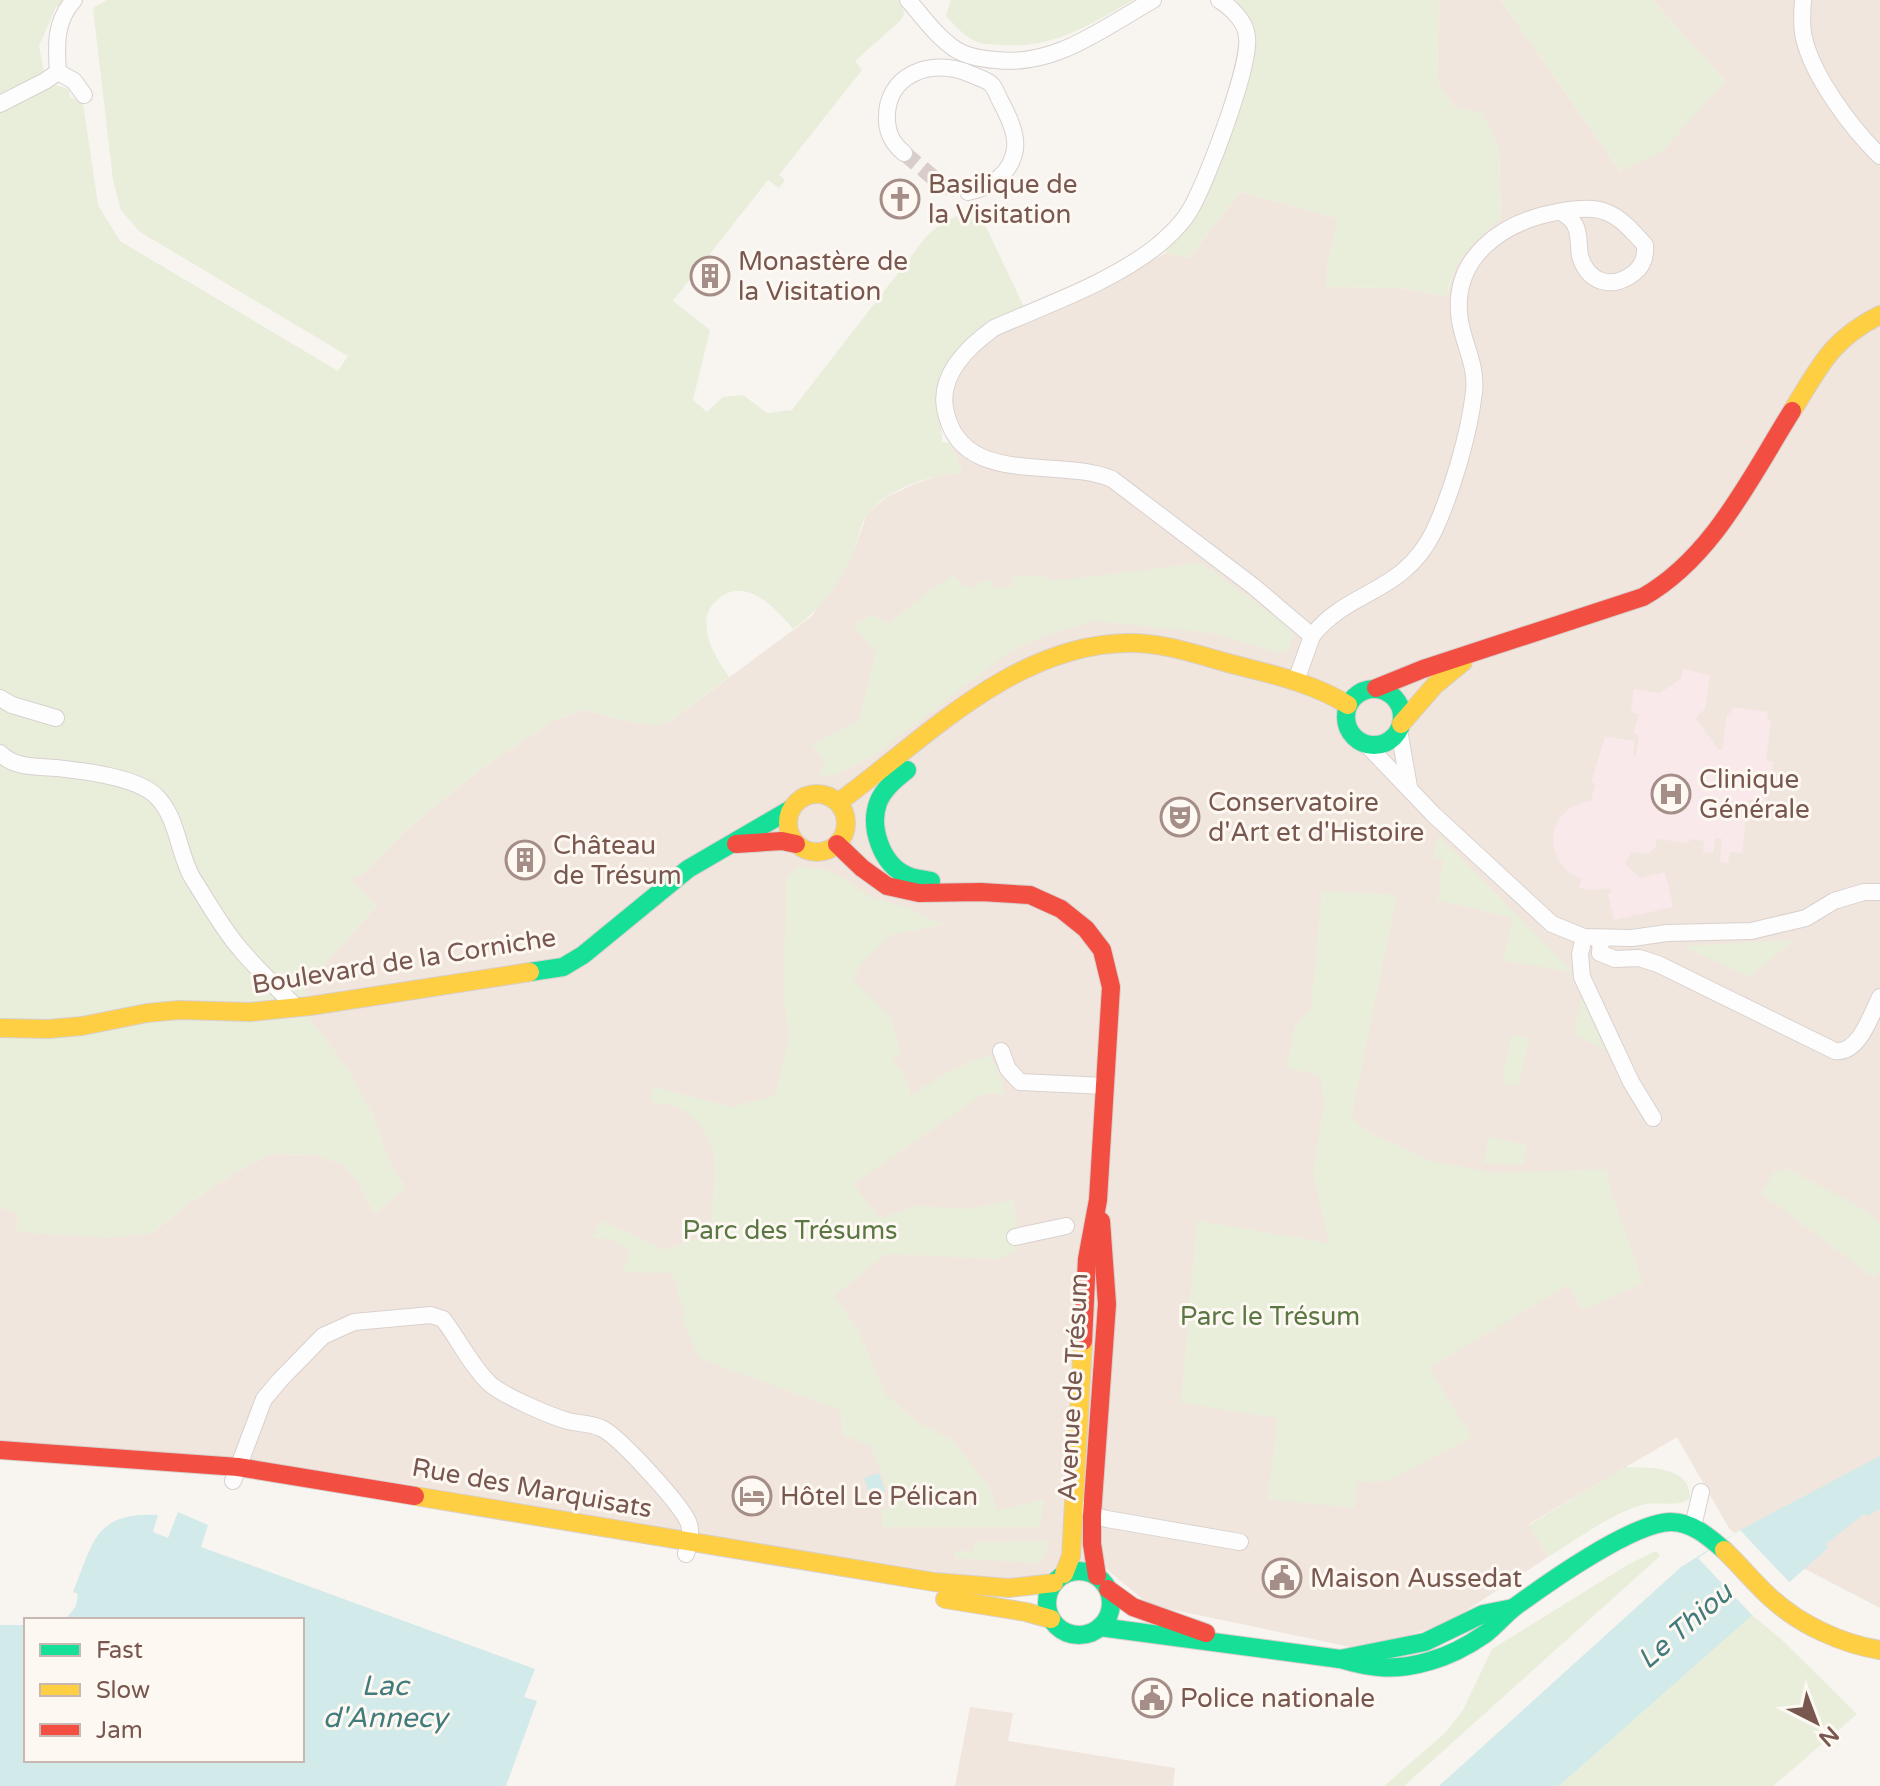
<svg xmlns="http://www.w3.org/2000/svg" width="1880" height="1786" font-family="'Varela Round',sans-serif">
<style>
.residential{fill:#f1e6de}
.medical{fill:#f9e9eb}
.green{fill:#e9eedb}
.water{fill:#d2eae9}
.pier{fill:#f8f4f0}
.lines{fill:none;stroke-linecap:round;stroke-linejoin:round}
.street-tunnel{stroke:#d8cdc8;stroke-width:16;stroke-dasharray:16 8;stroke-linecap:butt}
.street-casing{stroke:#d8d1ce;stroke-width:18}
.fast-casing{stroke:#d8cfcb;stroke-width:20}
.slow-casing{stroke:#d8cfcb;stroke-width:20}
.jam-casing{stroke:#d8cfcb;stroke-width:20}
.street{stroke:#fefdfd;stroke-width:16}
.fast{stroke:#16e098;stroke-width:18}
.slow{stroke:#ffcf43;stroke-width:18}
.jam{stroke:#f24e42;stroke-width:18}
.labels{text-anchor:middle;dominant-baseline:central;stroke-width:6;stroke-linejoin:round;paint-order:stroke}
.poi-label{font-size:26px;fill:#78574f;stroke:#fef8f3;text-anchor:start}
.street-label{font-size:26px;fill:#78574f;stroke:#fef8f3}
.park-label{font-size:26px;fill:#5b7744;stroke:#fef8f3}
.water-label{font-size:28px;font-style:italic;fill:#427b7c;stroke:#fef8f3}
</style>
<rect width="100%" height="100%" fill="#f8f4f0"/>
<g class="residential">
<path d="M1439,0H1501L1620,171L1725,81L1652,0H1880V1608L1730,1530L1677,1437L1529,1524L1548,1557L1444,1625L1360,1649L1150,1605L1105,1568L1033,1581L992,1583L0,1443V1207L18,1214L17,1231L152,1233L192,1201L233,1174L271,1154L317,1155L344,1165L359,1183L375,1214L405,1187L388,1159L372,1113L324,1036L312,1023L304,985L377,906L349,879L361,875L405,831L482,768L551,722L583,709L617,719L669,722L812,616L855,548L867,514L887,497L914,484L944,474L963,473L950,443L966,442L951,421V392L972,352L1000,330L1078,299L1166,253L1189,258L1240,192L1338,218L1328,263L1327,287L1399,288L1447,296L1455,266L1472,242L1501,218L1499,149L1482,113L1455,108L1437,81Z"/>
<path d="M970,1707L1013,1713L1008,1741L1175,1768L1173,1786H955Z"/>
</g>
<path class="medical" d="M1683,669L1710,675L1705,709L1695,718L1719,750H1722L1727,715H1731L1732,707L1768,712L1767,720L1771,721L1766,760L1773,762L1770,788L1767,789L1765,803L1748,799L1742,853L1730,852L1728,863L1720,862L1722,839L1715,838L1713,853L1703,852L1704,841L1690,839L1688,843L1657,839L1655,848L1648,854L1631,852L1625,864L1640,878L1665,872L1673,907L1614,920L1608,894L1611,893L1610,888L1594,890L1579,888L1581,879L1568,872L1558,860L1553,844L1554,830L1560,817L1570,808L1583,802L1591,801L1595,784L1591,782L1605,737L1635,741L1633,755H1636L1639,737L1634,732L1639,714L1631,712L1634,689L1660,693L1681,679Z"/>
<g class="green">
<path d="M0,0H68L56,7L39,46L46,83L69,89L70,97L83,103L98,205L120,241L338,371L348,356L140,232L121,210L113,180L93,8L107,0H902L904,15L901,20L855,61L862,70L779,175L785,180L779,188L768,180L673,301L710,330L693,400L707,412L723,397L743,395L767,413L792,410L926,237C942,221 955,214 979,212L1024,307C986,328 939,348 937,398C936,413 943,427 942,442L950,443L963,473C931,475 890,487 869,513C861,521 859,537 855,547C841,581 824,608 793,629C775,607 743,573 715,602C707,610 705,620 707,631C709,648 720,663 729,677L669,722L656,726L617,719L583,709L551,722L482,768L405,831L361,876L350,879L377,906L304,986L312,1023L324,1036L351,1075L372,1113L388,1159L405,1187L375,1214L359,1183L344,1165L316,1155L271,1154L233,1174L192,1201L152,1233L111,1238L17,1232L18,1214L0,1207Z"/>
<path d="M951,0H1133C1088,26 1053,49 999,45C993,44 986,45 980,43C966,39 956,26 946,16Z"/>
<path d="M1236,0H1439L1437,81L1455,108L1482,112L1499,149L1501,219C1474,241 1452,260 1447,296L1399,288L1326,287L1328,263L1338,218L1240,192L1189,258L1166,253L1165,246L1198,201L1255,42L1250,20Z"/>
<path d="M1501,0H1652L1725,81L1662,152L1620,171Z"/>
<path d="M1201,563L1285,624L1294,635L1288,649L1279,653L1212,633L1094,621L1044,636L1011,651L872,757L835,775L819,776L825,762L812,744L859,720L876,652L854,626L871,615L890,623L926,593L954,575L964,587H978L979,582L992,580L993,588L1011,587L1013,576H1046L1048,580L1069,579Z"/>
<path d="M1439,836L1573,972L1503,961L1513,918L1437,900L1442,884L1438,881L1444,860L1433,856Z"/>
<path d="M799,866L829,871L845,879L872,898L910,908L934,921L945,924L891,935L862,963L853,979L890,1016L901,1054L892,1060L904,1074L911,1095L954,1069L989,1055L997,1067L1005,1094H983L854,1184L879,1219L917,1206L966,1209L1014,1200L1018,1251L998,1259L886,1254L834,1296L859,1331L885,1394L917,1422L952,1440L990,1488L997,1511L1044,1499L1040,1527H882L881,1510L893,1505L871,1446L843,1435L840,1410L699,1358L681,1318L685,1314L672,1273L623,1272L630,1251L611,1239L592,1238L602,1221L666,1250L711,1233C710,1187 730,1146 686,1112C678,1105 661,1104 651,1101L654,1087L732,1107L775,1096L789,1036L784,1003L786,880Z"/>
<path d="M1322,891L1397,895L1351,1118L1368,1132L1434,1162L1497,1173L1607,1169L1610,1189L1643,1283L1583,1310L1568,1285L1429,1368L1472,1437L1388,1481L1357,1482L1355,1508L1267,1499L1278,1418L1181,1403L1197,1221L1329,1243L1313,1172L1324,1105L1320,1075L1286,1068L1295,1027L1311,1008Z"/>
<path d="M1794,940L1749,977L1683,946Z"/>
<path d="M1582,998L1605,1050L1574,1034Z"/>
<path d="M1511,1035L1529,1039L1518,1087L1502,1083Z"/>
<path d="M1489,1137L1527,1145L1523,1165L1484,1163Z"/>
<path d="M1784,1167L1867,1211L1880,1223V1272L1873,1277L1761,1193L1776,1170L1781,1172Z"/>
<path d="M1625,1467C1649,1468 1690,1465 1690,1498C1681,1508 1656,1501 1642,1505C1608,1515 1578,1539 1548,1557L1529,1525Z"/>
<path d="M1049,1541L1045,1556L1038,1563L953,1558L956,1550L973,1552V1542Z"/>
<path d="M1656,1551L1660,1556L1404,1786H1384L1445,1733L1463,1710L1492,1649L1629,1564Z"/>
<path d="M1752,1615L1780,1638L1857,1714L1773,1786H1559Z"/>
</g>
<g class="water">
<path d="M1880,1456V1509L1867,1516L1864,1514L1826,1544L1828,1548L1559,1786H1439L1681,1567L1740,1530Z"/>
<path d="M879,1473L885,1491L870,1496L864,1478Z"/>
<path d="M178,1512L208,1525L201,1547L535,1669L524,1697L537,1701L506,1786H0V1625H26V1760H302V1620H65L76,1606L78,1594L73,1592C93,1543 95,1511 158,1515L153,1532L168,1538Z"/>
</g>
<path class="pier" d="M1740,1530L1790,1583L1752,1615L1698,1558Z"/>
<g class="lines">
<path class="street-tunnel" d="M904,153L942,185L968,192"/>
<g class="street-casing">
<g id="street">
<path d="M908,0C923,17 936,36 955,49C967,57 982,59 996,60C1055,67 1103,28 1153,0"/>
<path d="M1219,0C1232,8 1246,22 1247,37C1251,65 1206,184 1190,210C1182,224 1169,236 1157,246C1110,283 1048,304 994,328C969,346 939,374 945,408C959,489 1057,456 1112,479L1253,586L1312,636L1296,681"/>
<path d="M1803,0C1802,12 1801,26 1804,38C1813,77 1852,129 1880,156"/>
<path d="M58,72C56,45 55,21 74,0"/>
<path d="M58,72L74,81L84,95"/>
<path d="M0,104L45,81L58,72"/>
<path d="M904,153C893,144 888,135 887,122C884,74 932,57 970,74C977,77 988,80 992,85C996,90 998,97 1001,102C1008,116 1017,133 1015,149C1011,174 991,187 968,192"/>
<path d="M1312,636C1348,589 1403,595 1434,531C1452,492 1469,435 1474,392C1477,366 1464,345 1460,321C1450,258 1502,222 1557,212C1604,204 1614,210 1645,245C1646,257 1643,266 1634,273C1612,290 1588,283 1580,256C1578,246 1580,234 1575,225C1572,219 1566,215 1561,212"/>
<path d="M0,698L12,705L56,718"/>
<path d="M1399,730L1409,787"/>
<path d="M1366,744L1434,815L1552,924L1584,937L1632,938L1667,933L1751,931L1806,918L1834,901L1864,892H1880"/>
<path d="M0,753C15,769 38,766 57,768C83,771 137,777 156,796C178,817 178,854 193,879C208,902 223,930 241,950C258,970 277,988 296,1007"/>
<path d="M1584,937L1580,954L1582,977L1631,1082L1653,1118"/>
<path d="M1601,938L1600,953L1615,959L1639,958L1658,964L1835,1051C1859,1054 1871,1015 1880,997"/>
<path d="M1001,1051L1008,1069L1020,1082L1105,1086"/>
<path d="M1015,1237L1066,1226"/>
<path d="M233,1481L264,1399L280,1380L323,1336L354,1322L431,1315L443,1319C459,1340 471,1366 490,1384C504,1396 550,1416 568,1421C580,1424 592,1423 603,1429C620,1438 683,1506 689,1524C692,1534 689,1545 686,1554"/>
<path d="M1088,1508L1092,1515L1107,1519L1240,1542"/>
<path d="M1693,1526L1701,1492"/>
</g>
</g>
<g class="fast-casing">
<g id="fast">
<circle cx="1374" cy="717" r="28"/>
<path d="M907,770C896,779 883,789 878,803C869,828 882,864 906,875C914,879 923,879 931,881"/>
<path d="M530,972L563,967L583,955L688,869L791,809"/>
<circle cx="1079" cy="1603" r="32"/>
<path d="M1100,1627L1340,1659C1373,1669 1396,1671 1430,1661C1448,1656 1469,1645 1485,1634C1496,1626 1505,1614 1516,1606C1549,1582 1634,1522 1671,1522C1692,1522 1709,1537 1724,1550"/>
<path d="M1340,1659L1425,1642L1483,1614L1513,1608"/>
</g>
</g>
<g class="slow-casing">
<g id="slow">
<path d="M1792,411C1820,367 1830,340 1880,315"/>
<path d="M1401,724L1435,685L1463,662"/>
<circle cx="817" cy="823" r="29"/>
<path d="M839,802C925,739 1013,645 1127,643C1161,642 1195,654 1228,663C1270,674 1311,682 1348,705"/>
<path d="M0,1028L48,1029L82,1026L147,1013L179,1010L250,1012L310,1006L530,972"/>
<path d="M415,1496L934,1582L1009,1588L1054,1583"/>
<path d="M1724,1550C1741,1566 1755,1584 1772,1599C1801,1625 1842,1644 1880,1650"/>
<path d="M1064,1574L1071,1556L1083,1341"/>
<path d="M945,1599L1026,1612L1051,1619"/>
</g>
</g>
<g class="jam-casing">
<g id="jam">
<path d="M1376,688L1423,669L1643,597C1713,557 1750,478 1792,411"/>
<path d="M736,844L782,841L796,844"/>
<path d="M837,844L862,868L887,886L919,893L981,892L1030,895L1061,909L1086,929L1102,950L1111,987L1098,1200L1087,1259L1083,1341"/>
<path d="M0,1450L238,1467L415,1496"/>
<path d="M1097,1576L1092,1544V1515L1107,1304L1101,1221"/>
<path d="M1108,1589L1133,1607L1206,1633"/>
</g>
</g>
<use href="#street" class="street"/>
<use href="#fast" class="fast"/>
<use href="#slow" class="slow"/>
<use href="#jam" class="jam"/>
</g>
<defs>
<g id="church-ring" transform="scale(2)"><circle r="9.5" fill="#fef8f3" stroke="#a58e87" stroke-width="1.5"/><path d="M-1.2-6h2.4v3.5h3.3v2.4h-3.3V6h-2.4V-.1h-3.3v-2.4h3.3Z" fill="#a58e87"/></g>
<g id="building-ring" transform="scale(2)"><circle r="9.5" fill="#fef8f3" stroke="#a58e87" stroke-width="1.5"/><path d="M-4-6H4V6H1V3H-1V6H-4ZM-2.5-4.3h1.7v1.8h-1.7ZM.8-4.3h1.7v1.8H.8ZM-2.5-1h1.7V.8h-1.7ZM.8-1h1.7V.8H.8Z" fill="#a58e87"/></g>
<g id="hospital-ring" transform="scale(2)"><circle r="9.5" fill="#fef8f3" stroke="#a58e87" stroke-width="1.5"/><path d="M-5-5h3v3.5h4V-5h3V5h-3V1.5h-4V5h-3Z" fill="#a58e87"/></g>
<g id="theatre-ring" transform="scale(2)"><circle r="9.5" fill="#fef8f3" stroke="#a58e87" stroke-width="1.5"/><path d="M-5-5.5Q0-4 5-5.5V0Q5 5 0 6Q-5 5-5 0ZM-3.3-2.5H-1v1.5H-3.3ZM1-2.5H3.3v1.5H1ZM-2.8 1Q0 5.5 2.8 1Z" fill="#a58e87"/></g>
<g id="hotel-ring" transform="scale(2)"><circle r="9.5" fill="#fef8f3" stroke="#a58e87" stroke-width="1.5"/><path d="M-6-4.5h1.5V1H6V5H4.5V3h-9V5H-6ZM-4 0a1.8 1.8 0 1 1 3.6 0ZM.5 0V-2.5h3Q6-2.5 6 0Z" fill="#a58e87"/></g>
<g id="civic-ring" transform="scale(2)"><circle r="9.5" fill="#fef8f3" stroke="#a58e87" stroke-width="1.5"/><path d="M-.6-6.5H3V-4.5H.6V-3L4-1V1h2V6H-6V1h2V-1L-.6-3ZM-1.2 2.5V6h2.4V2.5Z" fill="#a58e87"/></g>
</defs>
<g fill-rule="evenodd">
<use href="#church-ring" x="900" y="199"/>
<use href="#building-ring" x="710" y="276"/>
<use href="#hospital-ring" x="1671" y="794"/>
<use href="#theatre-ring" x="1180" y="817"/>
<use href="#building-ring" x="525" y="860"/>
<use href="#hotel-ring" x="752" y="1496"/>
<use href="#civic-ring" x="1282" y="1578"/>
<use href="#civic-ring" x="1152" y="1698"/>
</g>
<g class="labels">
<g class="poi-label">
<text x="928" y="184">Basilique de<tspan x="928" dy="30">la Visitation</tspan></text>
<text x="738" y="261">Monastère de<tspan x="738" dy="30">la Visitation</tspan></text>
<text x="1699" y="779">Clinique<tspan x="1699" dy="30">Générale</tspan></text>
<text x="1208" y="802">Conservatoire<tspan x="1208" dy="30">d'Art et d'Histoire</tspan></text>
<text x="553" y="845">Château<tspan x="553" dy="30">de Trésum</tspan></text>
<text x="780" y="1496">Hôtel Le Pélican</text>
<text x="1310" y="1578">Maison Aussedat</text>
<text x="1180" y="1698">Police nationale</text>
</g>
<g class="street-label">
<text transform="translate(404 961) rotate(-9)">Boulevard de la Corniche</text>
<text transform="translate(1073 1387) rotate(-87)">Avenue de Trésum</text>
<text transform="translate(532 1488) rotate(10)">Rue des Marquisats</text>
</g>
<g class="park-label">
<text x="790" y="1230">Parc des Trésums</text>
<text x="1270" y="1316">Parc le Trésum</text>
</g>
<g class="water-label">
<text transform="translate(1685 1626) rotate(-41)">Le Thiou</text>
<text x="385" y="1686">Lac<tspan x="385" dy="32">d'Annecy</tspan></text>
</g>
</g>
<rect x="24" y="1618" width="280" height="144" fill="#fef8f3" stroke="#c8b8b1" stroke-width="2"/>
<rect x="40" y="1644" width="40" height="12" fill="#16e098" stroke="#c8b8b1" stroke-width="2"/>
<text x="96" y="1658" font-size="24" fill="#78574f">Fast</text>
<rect x="40" y="1684" width="40" height="12" fill="#ffcf43" stroke="#c8b8b1" stroke-width="2"/>
<text x="96" y="1698" font-size="24" fill="#78574f">Slow</text>
<rect x="40" y="1724" width="40" height="12" fill="#f24e42" stroke="#c8b8b1" stroke-width="2"/>
<text x="96" y="1738" font-size="24" fill="#78574f">Jam</text>
<g transform="translate(1816 1722) rotate(138)" stroke="#fef8f3" stroke-width="6" paint-order="stroke">
<path d="M0-6L14 30L0 20L-14 30Z" fill="#78574f"/>
<text y="-12" font-size="22" font-weight="bold" text-anchor="middle" fill="#78574f">N</text>
</g>
</svg>
